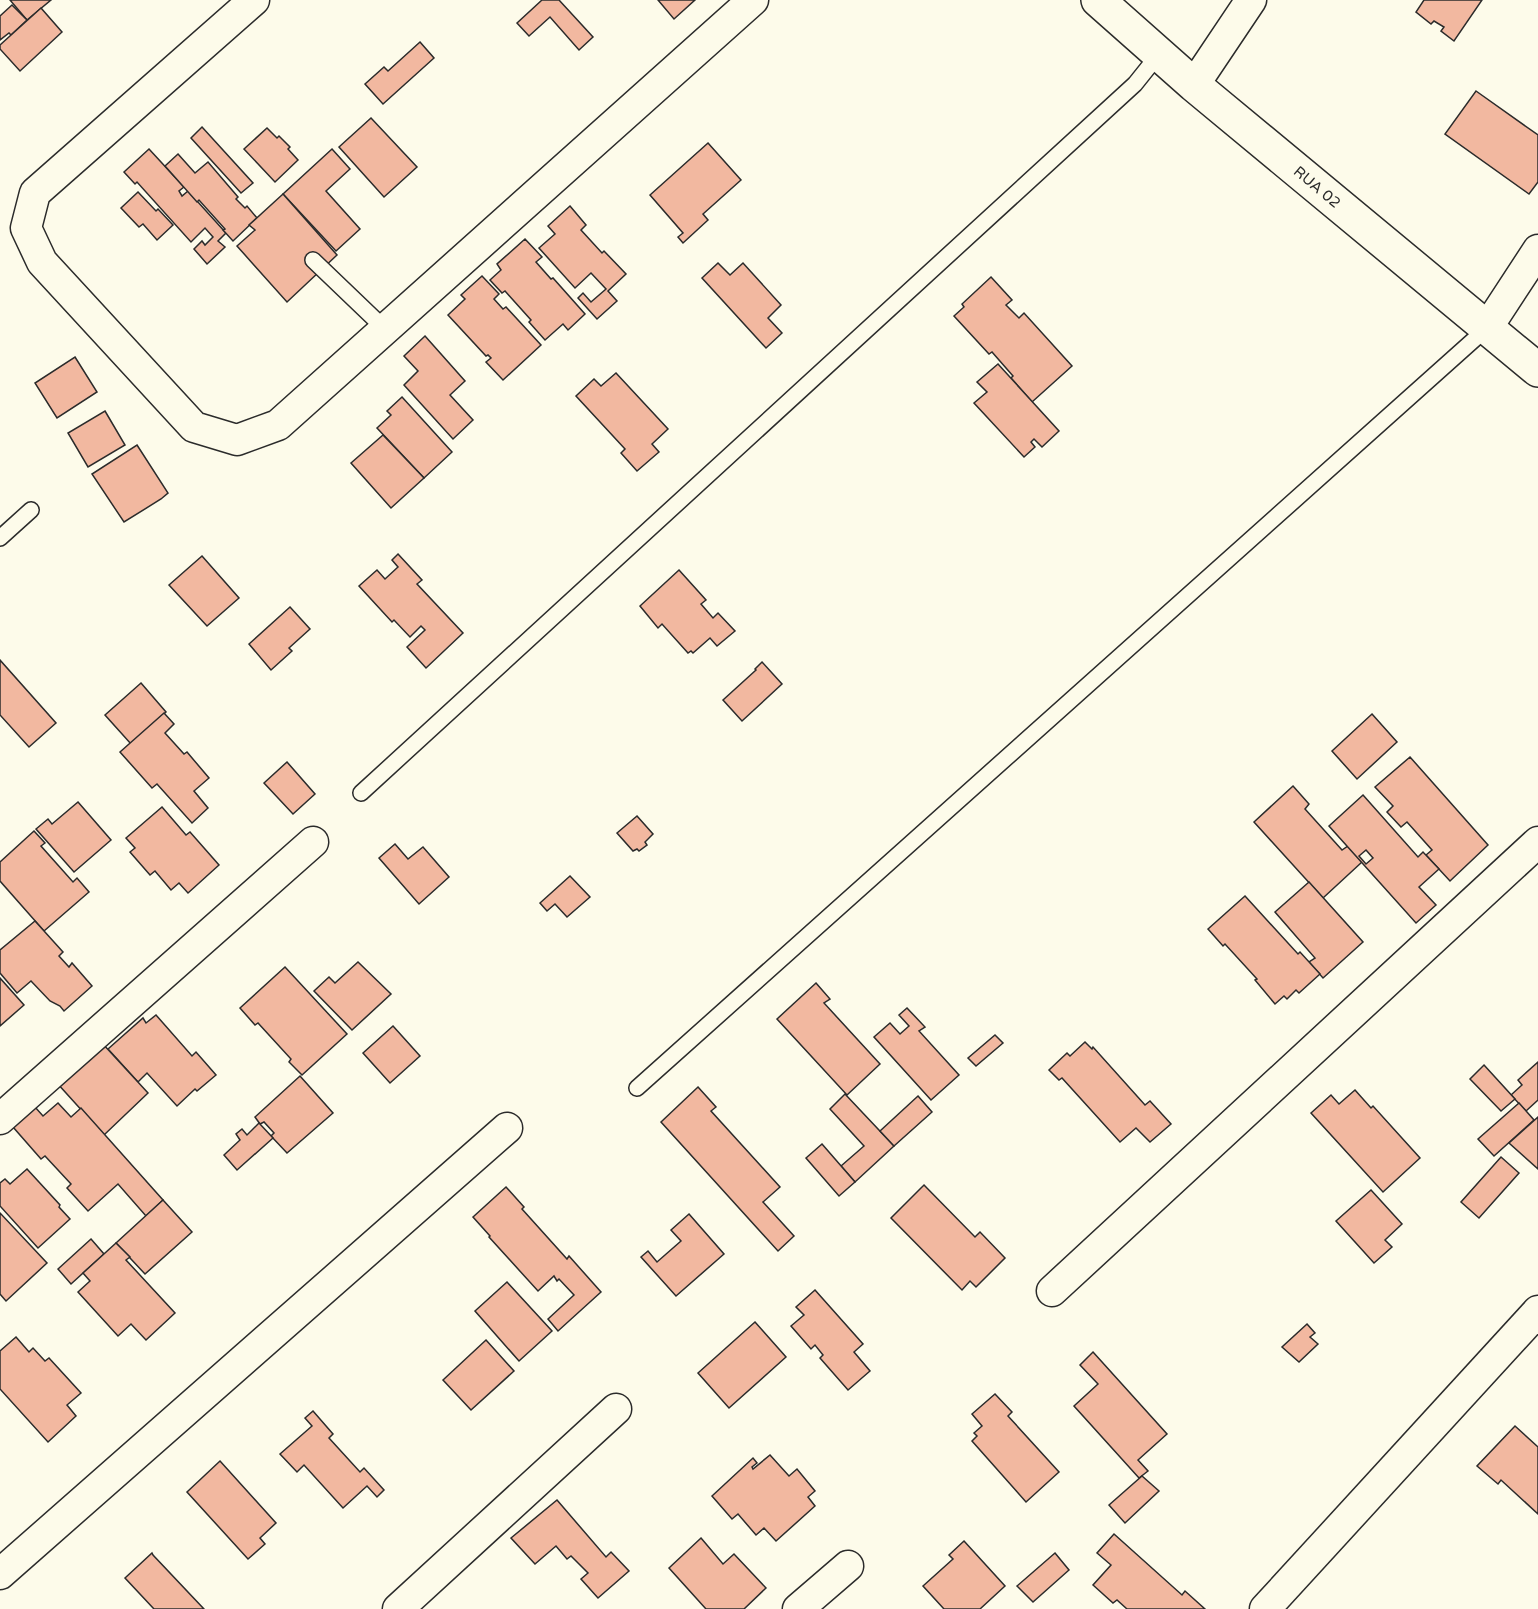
<svg xmlns="http://www.w3.org/2000/svg" width="1538" height="1609" font-family="'Varela Round',sans-serif">
<style>
.building{fill:#f2b8a0;stroke:#2b2b2b;stroke-width:1.5;fill-rule:evenodd}
.lines{fill:none;stroke-linecap:round;stroke-linejoin:round}
.service-casing{stroke:#2b2b2b;stroke-width:18}
.minor-casing{stroke:#2b2b2b;stroke-width:33}
.tertiary-casing{stroke:#2b2b2b;stroke-width:36}
.service{stroke:#fdfbea;stroke-width:15}
.minor{stroke:#fdfbea;stroke-width:30}
.tertiary{stroke:#fdfbea;stroke-width:33}
.labels{text-anchor:middle;dominant-baseline:central;stroke-width:4.5;stroke-linejoin:round;paint-order:stroke}
.street-label{font-size:15px;fill:#2b2b2b;stroke:#fdfbea}
</style>
<rect width="100%" height="100%" fill="#fdfbea"/>
<g class="building">
<path d="M10,0H51L27,20Z"/>
<path d="M542,0H559L593,37L579,50L550,17L529,36L517,23Z"/>
<path d="M658,0H695L674,19Z"/>
<path d="M1424,0H1482L1454,41L1441,31L1444,27L1434,21L1431,24L1416,12Z"/>
<path d="M12,5L27,20L11,35L9,33L0,40V16Z"/>
<path d="M41,8L62,32L20,71L0,49V45Z"/>
<path d="M420,42L434,58L383,104L365,84L384,67L388,71Z"/>
<path d="M1476,91L1538,135V182L1529,194L1445,134Z"/>
<path d="M371,118L417,167L384,197L339,147Z"/>
<path d="M202,127L253,183L241,193L191,138Z"/>
<path d="M267,128L277,138L279,136L290,147L288,149L298,160L275,182L244,149Z"/>
<path d="M708,143L741,180L703,214L708,220L683,243L678,237L683,233L650,195Z"/>
<path d="M149,149L184,187L179,191L182,196L188,191L226,233L218,241L225,247L207,264L194,249L202,241L205,245L213,237L205,228L191,242L137,182L135,184L124,172Z"/>
<path d="M332,149L350,169L326,191L360,229L336,251L283,194Z"/>
<path d="M178,154L195,173L208,162L238,197L236,199L245,208L247,206L257,218L233,241L223,230L225,229L199,200L197,202L165,166Z"/>
<path d="M138,192L156,211L158,209L173,225L157,240L143,224L139,227L121,208Z"/>
<path d="M283,194L337,255L287,302L237,246L255,230L249,225Z"/>
<path d="M570,206L586,225L581,230L602,253L604,251L626,274L608,291L617,301L597,319L578,298L583,293L591,302L606,289L591,273L575,288L539,248L555,234L548,226Z"/>
<path d="M525,239L542,257L536,262L551,279L553,278L585,314L568,330L563,324L545,340L529,322L531,320L505,291L502,293L490,280L501,270L497,264Z"/>
<path d="M718,263L730,275L743,263L781,305L768,318L782,333L766,348L702,278Z"/>
<path d="M482,276L499,294L494,299L503,309L506,307L541,345L503,380L486,362L491,358L488,355L486,356L448,315L465,299L461,295Z"/>
<path d="M991,277L1012,300L1006,305L1019,318L1024,313L1072,366L1032,402L1011,378L1013,376L992,352L989,354L954,316L964,307L962,304Z"/>
<path d="M425,336L465,381L450,395L473,420L453,439L404,385L418,371L404,356Z"/>
<path d="M75,357L97,392L57,418L35,383Z"/>
<path d="M998,364L1059,431L1042,447L1034,439L1031,442L1035,447L1024,457L974,403L987,392L977,382Z"/>
<path d="M616,373L668,429L652,444L659,452L637,471L621,453L625,449L576,396L594,379L601,386Z"/>
<path d="M402,397L452,452L424,478L377,428L391,415L387,411Z"/>
<path d="M105,411L125,445L88,467L68,433Z"/>
<path d="M383,435L424,478L391,508L351,463Z"/>
<path d="M137,445L168,493L161,499L124,522L92,474Z"/>
<path d="M398,554L422,580L417,584L463,633L426,668L407,647L425,630L421,626L410,637L394,620L392,622L359,586L377,570L385,579L398,567L392,560Z"/>
<path d="M202,556L239,598L207,626L169,585Z"/>
<path d="M679,570L706,600L701,604L713,618L718,613L735,631L717,646L710,638L693,653L691,651L688,653L662,624L658,628L640,606Z"/>
<path d="M290,607L310,629L289,648L292,651L271,670L249,644Z"/>
<path d="M0,660L56,723L29,747L0,715Z"/>
<path d="M762,662L782,684L742,721L723,700L756,670L755,669Z"/>
<path d="M141,683L166,712L131,744L105,715Z"/>
<path d="M164,713L174,724L165,733L184,754L187,752L209,778L194,791L208,808L192,823L157,784L152,788L120,752Z"/>
<path d="M1372,714L1397,742L1357,779L1332,751Z"/>
<path d="M1410,757L1488,845L1450,881L1426,855L1432,850L1407,822L1401,827L1387,812L1393,806L1375,787Z"/>
<path d="M287,762L315,794L293,814L264,783Z"/>
<path d="M1293,786L1309,804L1305,809L1342,850L1348,846L1362,862L1323,898L1254,822Z"/>
<path d="M1363,795L1418,857L1423,852L1439,869L1419,887L1436,905L1416,923L1329,826ZM1366,850L1373,858L1366,864L1359,856Z"/>
<path d="M78,802L111,840L74,872L36,829L48,819L52,824Z"/>
<path d="M162,807L186,835L190,832L219,865L188,893L179,883L171,890L155,871L150,875L130,852L135,848L126,838Z"/>
<path d="M637,816L653,834L645,842L647,845L639,851L637,849L633,851L617,833Z"/>
<path d="M34,831L45,843L41,846L73,882L77,878L89,892L44,931L0,881V862Z"/>
<path d="M395,844L408,859L423,847L449,877L419,904L379,858Z"/>
<path d="M570,876L590,897L567,917L555,904L547,911L540,903Z"/>
<path d="M1309,882L1363,942L1323,978L1309,962L1315,958L1275,912Z"/>
<path d="M1245,896L1298,954L1300,952L1320,974L1299,993L1296,990L1287,999L1284,996L1275,1004L1255,980L1257,979L1225,944L1223,946L1208,929Z"/>
<path d="M35,921L63,952L59,956L69,967L72,963L92,986L64,1011L60,1006L50,1001L31,981L17,993L0,973V950Z"/>
<path d="M358,962L391,994L352,1030L314,991L329,977L335,983Z"/>
<path d="M285,967L347,1034L302,1075L289,1062L291,1059L258,1023L255,1025L240,1008Z"/>
<path d="M0,978L24,1005L0,1026Z"/>
<path d="M816,983L830,999L824,1003L880,1064L847,1095L777,1019Z"/>
<path d="M907,1008L925,1027L919,1031L959,1075L931,1100L874,1037L890,1023L900,1034L909,1026L899,1015Z"/>
<path d="M156,1015L192,1056L196,1052L216,1075L197,1091L195,1089L177,1106L147,1073L138,1082L108,1049L143,1018L146,1023Z"/>
<path d="M393,1026L420,1056L390,1083L363,1053Z"/>
<path d="M995,1035L1003,1043L976,1066L968,1058Z"/>
<path d="M1085,1042L1092,1049L1093,1047L1145,1105L1150,1101L1171,1124L1150,1142L1136,1128L1120,1142L1062,1078L1059,1080L1049,1070L1067,1053L1070,1056Z"/>
<path d="M102,1043L148,1093L104,1135L57,1083Z"/>
<path d="M1538,1062V1100L1526,1111L1511,1095L1522,1085L1518,1080Z"/>
<path d="M1484,1065L1515,1099L1501,1111L1470,1079Z"/>
<path d="M300,1076L333,1113L287,1153L271,1136L274,1133L264,1122L260,1124L255,1117Z"/>
<path d="M698,1087L716,1107L711,1111L780,1187L763,1202L794,1236L778,1251L661,1122Z"/>
<path d="M1355,1090L1371,1108L1373,1106L1420,1158L1383,1192L1311,1113L1331,1095L1339,1104Z"/>
<path d="M845,1094L894,1146L855,1182L841,1166L864,1146L830,1109Z"/>
<path d="M918,1096L932,1112L894,1146L880,1131Z"/>
<path d="M58,1103L71,1117L81,1108L163,1200L146,1216L118,1184L88,1211L67,1188L71,1184L45,1156L41,1159L13,1127L35,1107L43,1116Z"/>
<path d="M1519,1103L1534,1120L1494,1156L1478,1139Z"/>
<path d="M1538,1117V1169L1509,1143Z"/>
<path d="M259,1123L273,1138L237,1170L224,1155L240,1140L236,1134L242,1129L247,1135Z"/>
<path d="M822,1144L855,1182L839,1196L806,1158Z"/>
<path d="M1501,1157L1519,1173L1479,1218L1461,1202Z"/>
<path d="M27,1169L60,1205L59,1207L70,1219L38,1248L0,1206V1183L5,1179L10,1184Z"/>
<path d="M924,1185L975,1237L980,1232L1005,1258L976,1287L970,1281L962,1290L891,1218Z"/>
<path d="M506,1187L524,1207L522,1209L567,1259L569,1256L601,1292L558,1331L548,1319L574,1295L559,1279L557,1281L554,1276L538,1291L489,1237L490,1236L473,1217Z"/>
<path d="M1371,1190L1402,1224L1385,1240L1392,1247L1374,1263L1336,1221Z"/>
<path d="M163,1200L192,1232L145,1274L116,1243Z"/>
<path d="M0,1213L47,1263L6,1301L0,1294Z"/>
<path d="M689,1214L724,1254L676,1296L641,1257L648,1251L657,1262L681,1241L671,1230Z"/>
<path d="M91,1239L104,1254L71,1284L58,1269Z"/>
<path d="M116,1243L130,1257L126,1260L175,1313L146,1340L131,1324L118,1336L78,1292L90,1281L83,1273Z"/>
<path d="M507,1282L552,1331L519,1361L475,1311Z"/>
<path d="M815,1290L863,1344L854,1352L870,1371L848,1390L820,1358L823,1355L815,1345L811,1349L791,1326L804,1315L796,1307Z"/>
<path d="M755,1322L786,1357L729,1408L698,1373Z"/>
<path d="M1307,1324L1315,1333L1310,1337L1318,1344L1299,1362L1282,1347Z"/>
<path d="M16,1337L29,1352L33,1348L45,1361L49,1358L81,1393L67,1405L76,1416L48,1442L0,1389V1351Z"/>
<path d="M486,1340L514,1371L471,1410L443,1380Z"/>
<path d="M1093,1352L1167,1434L1138,1460L1148,1471L1139,1478L1074,1406L1098,1384L1080,1365Z"/>
<path d="M995,1394L1012,1412L1008,1416L1059,1472L1026,1502L972,1441L977,1436L974,1433L982,1426L972,1414Z"/>
<path d="M313,1411L333,1434L329,1438L360,1472L364,1468L384,1490L377,1497L367,1486L343,1508L304,1465L297,1472L280,1454L312,1426L305,1418Z"/>
<path d="M1515,1426L1538,1447V1514L1501,1480L1498,1484L1477,1466Z"/>
<path d="M770,1455L789,1476L797,1469L815,1491L808,1497L815,1506L776,1541L764,1528L756,1535L738,1514L732,1519L712,1496L753,1458L757,1463L752,1467L753,1469Z"/>
<path d="M220,1461L276,1523L260,1538L265,1544L248,1559L187,1492Z"/>
<path d="M1142,1476L1159,1491L1125,1523L1109,1505Z"/>
<path d="M557,1500L606,1557L611,1552L629,1571L598,1598L581,1579L588,1573L571,1556L567,1559L556,1546L535,1564L511,1538Z"/>
<path d="M1114,1534L1182,1595L1185,1591L1205,1609H1127L1117,1600L1113,1603L1093,1585L1111,1565L1097,1553Z"/>
<path d="M701,1538L723,1564L734,1554L766,1588L744,1609H706L669,1568Z"/>
<path d="M964,1541L1005,1586L980,1609H944L923,1586L953,1559L949,1555Z"/>
<path d="M152,1553L153,1555L204,1609H154L125,1578Z"/>
<path d="M1055,1553L1069,1570L1033,1602L1017,1586Z"/>
</g>
<g class="lines">
<g class="service-casing">
<g id="service">
<path d="M313,260L385,329"/>
<path d="M0,538L31,510"/>
<path d="M361,793L1135,84L1159,54"/>
<path d="M637,1088L1487,328"/>
</g>
</g>
<g class="minor-casing">
<g id="minor">
<path d="M254,0L35,193L26,228L42,262L194,427L237,440L278,425L753,0"/>
<path d="M1194,85L1251,0"/>
<path d="M1487,328L1538,250"/>
<path d="M0,1119L313,842"/>
<path d="M1052,1291L1538,842"/>
<path d="M0,1574L507,1128"/>
<path d="M398,1609L616,1409"/>
<path d="M798,1609L848,1566"/>
<path d="M1265,1609L1538,1311"/>
</g>
</g>
<g class="tertiary-casing">
<path id="tertiary" d="M1098,0L1194,85L1538,370"/>
</g>
<use href="#service" class="service"/>
<use href="#minor" class="minor"/>
<use href="#tertiary" class="tertiary"/>
</g>
<g class="labels">
<g class="street-label">
<text transform="translate(1317 187) rotate(40)">RUA 02</text>
</g>
</g>
</svg>
